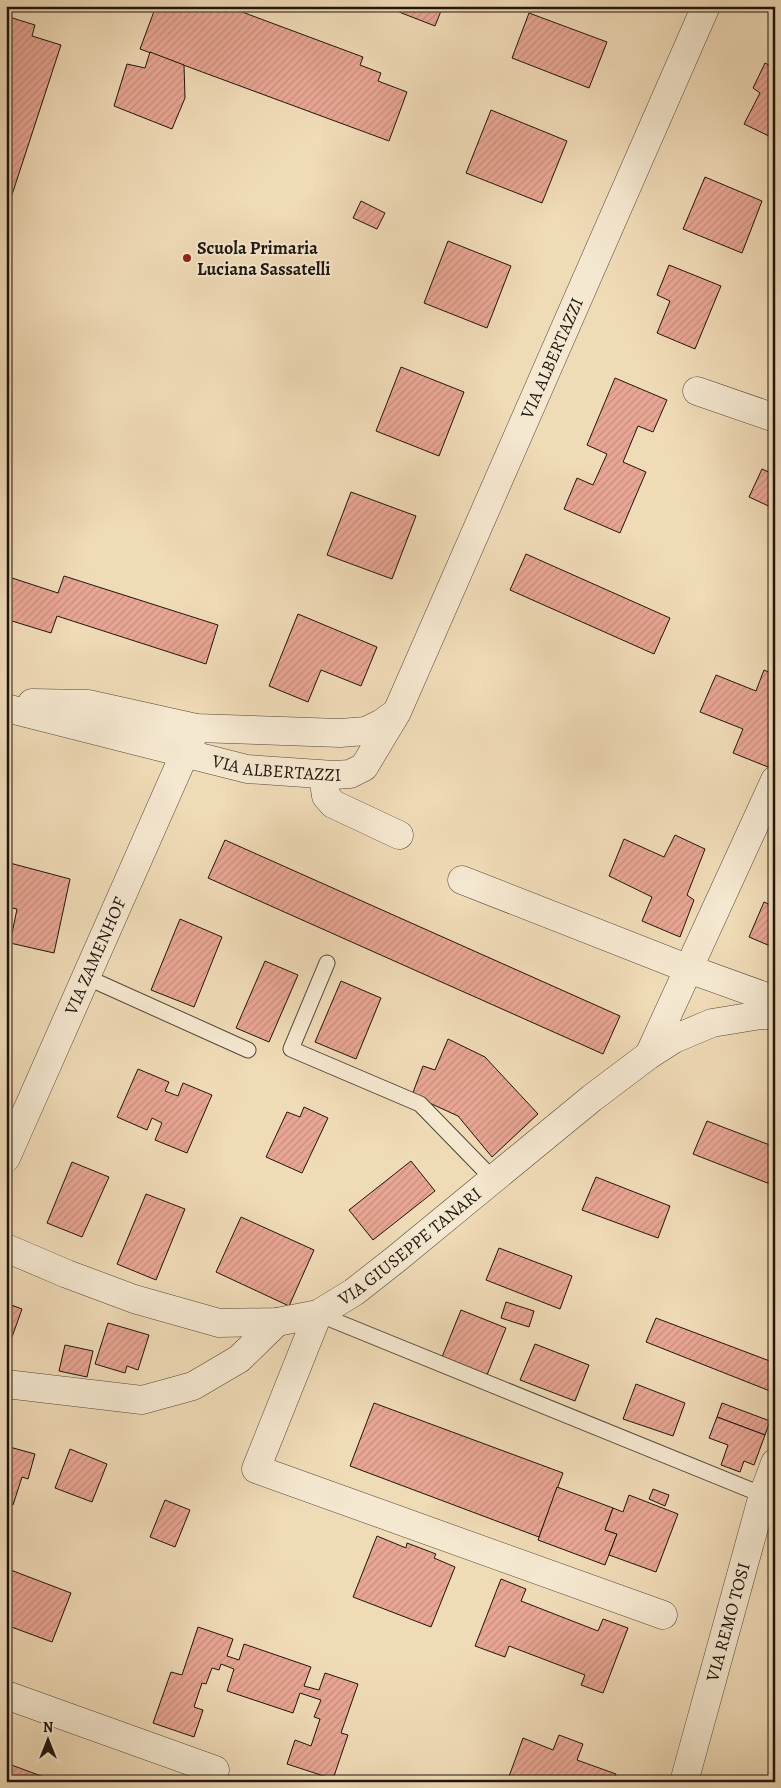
<svg xmlns="http://www.w3.org/2000/svg" width="781" height="1788" font-family="Alegreya,serif">
<style>
.building{fill:url(#building-hatch);stroke:#1e150d}
.lines{fill:none;stroke-linecap:round;stroke-linejoin:round}
.lane-casing{stroke:#524638;stroke-width:17}
.street-casing{stroke:#524638;stroke-width:29}
.lane{stroke:#f5e8d0;stroke-width:15}
.street{stroke:#f5e8d0;stroke-width:28}
.poi-dot{fill:#8f2418;stroke:#f5e8d0;stroke-width:2}
.labels{text-anchor:middle;dominant-baseline:central;stroke-width:4;stroke-linejoin:round;paint-order:stroke}
.poi-label{font-size:18px;font-weight:bold;fill:#1e150d;stroke:#f5e8d0;text-anchor:start}
.street-label{font-size:18px;fill:#1e150d;stroke:#f5e8d0}
</style>
<defs>
<pattern id="building-hatch" width="6" height="6" patternUnits="userSpaceOnUse" patternTransform="scale(1.25)"><rect width="6" height="6" fill="#e9a694"/><path d="M-1 1l2-2M0 6l6-6M5 7l2-2" fill="none" stroke="#c78e7e"/></pattern>
</defs>
<rect width="100%" height="100%" fill="#f0dbb7"/>
<filter id="stains"><feTurbulence type="fractalNoise" baseFrequency=".004" numOctaves="4"/><feColorMatrix values="0 0 0 0 .2 0 0 0 0 .09 0 0 0 0 .02 0 0 0 .5 -.17"/></filter>
<radialGradient id="worn" r=".72"><stop offset=".6" stop-color="#630" stop-opacity="0"/><stop offset="1" stop-color="#630" stop-opacity=".3"/></radialGradient>
<g class="building">
<path d="M156,6H226L363,57L360,65L381,73L378,81L407,92L389,141L140,49Z"/>
<path d="M401,6H443L435,26L399,12Z"/>
<path d="M529,13L607,42L589,88L512,58Z"/>
<path d="M6,16L35,25L32,36L61,45L6,213Z"/>
<path d="M150,52L184,65L185,98L172,129L114,106L127,64L145,68Z"/>
<path d="M765,63L775,68V139L744,124L760,93L753,88Z"/>
<path d="M491,110L567,141L542,203L466,173Z"/>
<path d="M705,177L762,201L742,253L683,229Z"/>
<path d="M361,201L385,213L377,229L353,218Z"/>
<path d="M448,241L511,266L487,328L424,303Z"/>
<path d="M669,265L721,286L695,349L657,333L670,301L657,295Z"/>
<path d="M401,367L464,392L439,456L376,431Z"/>
<path d="M615,378L667,400L653,432L638,426L623,462L646,472L620,533L564,509L577,478L593,485L607,454L587,445Z"/>
<path d="M762,469L775,475V509L749,497Z"/>
<path d="M351,492L416,516L392,579L327,555Z"/>
<path d="M526,554L670,618L654,654L510,590Z"/>
<path d="M6,576L58,593L64,576L218,625L206,664L57,616L51,633L12,621L6,640Z"/>
<path d="M298,614L377,647L361,686L321,670L308,702L269,686Z"/>
<path d="M764,670L775,675V764L773,769L733,753L743,729L700,712L716,675L756,691Z"/>
<path d="M675,835L705,849L687,895L694,900L680,937L642,921L652,897L609,876L624,839L664,857Z"/>
<path d="M225,840L620,1016L603,1054L208,878Z"/>
<path d="M6,862L70,879L54,953L10,943L17,909L6,907Z"/>
<path d="M764,902L775,907V948L749,937Z"/>
<path d="M180,919L222,937L194,1007L151,990Z"/>
<path d="M265,961L298,975L269,1042L236,1028Z"/>
<path d="M341,981L381,998L356,1059L315,1042Z"/>
<path d="M448,1039L485,1057L538,1114L492,1157L458,1116L412,1095L423,1066L435,1070Z"/>
<path d="M138,1069L169,1082L165,1091L178,1096L183,1083L212,1095L187,1153L155,1140L162,1123L152,1118L147,1130L117,1117Z"/>
<path d="M304,1107L328,1118L302,1173L266,1157L287,1112L300,1117Z"/>
<path d="M707,1121L775,1147V1172L770,1184L693,1154Z"/>
<path d="M411,1161L435,1191L373,1240L349,1210Z"/>
<path d="M72,1162L109,1177L82,1237L47,1223Z"/>
<path d="M596,1177L670,1206L658,1238L582,1210Z"/>
<path d="M146,1194L185,1209L156,1280L117,1264Z"/>
<path d="M241,1217L314,1250L289,1306L216,1272Z"/>
<path d="M499,1248L572,1276L560,1309L486,1280Z"/>
<path d="M506,1302L534,1311L529,1327L501,1318Z"/>
<path d="M6,1303L22,1309L12,1337L6,1335Z"/>
<path d="M461,1310L506,1328L487,1375L442,1357Z"/>
<path d="M656,1318L775,1363V1393L646,1342Z"/>
<path d="M108,1323L149,1335L138,1370L127,1366L125,1373L95,1364Z"/>
<path d="M535,1344L589,1365L575,1401L520,1380Z"/>
<path d="M65,1345L93,1351L87,1377L59,1371Z"/>
<path d="M636,1384L685,1403L673,1436L623,1419Z"/>
<path d="M374,1403L563,1473L539,1537L350,1466Z"/>
<path d="M722,1403L770,1421L765,1435L717,1417Z"/>
<path d="M717,1417L765,1435L754,1465L744,1461L740,1472L721,1465L728,1445L709,1438Z"/>
<path d="M6,1446L35,1454L28,1479L22,1477L13,1505L6,1502Z"/>
<path d="M70,1449L107,1464L92,1502L55,1488Z"/>
<path d="M557,1487L613,1508L605,1530L617,1534L605,1565L538,1540Z"/>
<path d="M653,1489L669,1495L665,1506L649,1499Z"/>
<path d="M629,1495L678,1514L656,1572L609,1555L617,1534L605,1530L613,1508L623,1512Z"/>
<path d="M165,1500L190,1510L175,1547L150,1537Z"/>
<path d="M377,1536L406,1548L407,1543L436,1554L434,1558L455,1567L431,1627L353,1597Z"/>
<path d="M8,1569L71,1593L52,1642L6,1625V1573Z"/>
<path d="M501,1579L526,1589L521,1601L598,1631L603,1619L628,1628L603,1693L581,1685L585,1675L509,1646L505,1657L475,1646Z"/>
<path d="M198,1627L233,1639L227,1656L239,1660L244,1644L311,1667L304,1686L319,1690L325,1673L358,1684L341,1733L348,1735L333,1779L287,1764L295,1740L311,1746L320,1719L314,1717L321,1700L300,1693L293,1713L227,1691L234,1669L221,1664L219,1670L212,1668L206,1684L202,1683L194,1707L203,1710L194,1737L153,1723L171,1672L182,1675Z"/>
<path d="M559,1735L583,1744L577,1760L616,1774L614,1782H507L523,1738L553,1750Z"/>
<path d="M6,1763L44,1777L42,1782H6Z"/>
</g>
<g class="lines">
<g class="lane-casing">
<g id="lane">
<path d="M327,963L291,1049L420,1104L493,1179"/>
<path d="M86,977L248,1050"/>
<path d="M318,1314L763,1495"/>
</g>
</g>
<g class="street-casing">
<g id="street">
<path d="M697,391L775,418"/>
<path d="M32,703L88,704L196,728L340,733L366,731L382,723L396,713"/>
<path id="s1" d="M6,708L247,769L334,775L350,774L364,767L397,712L706,6"/>
<path d="M323,775L326,796L333,804L399,835"/>
<path d="M462,880L689,969L775,1000"/>
<path d="M649,1055L775,780"/>
<path id="s2" d="M6,1158L196,728"/>
<path id="s3" d="M6,1248L67,1274L134,1299L219,1323L277,1322L318,1314L354,1292L396,1259L592,1098L649,1055L674,1039L712,1023L761,1015H775"/>
<path d="M318,1314L256,1469L663,1615"/>
<path d="M6,1384L142,1400L193,1386L239,1359L277,1322"/>
<path d="M6,1695L215,1770"/>
<path id="s4" d="M684,1782L763,1495L775,1463"/>
</g>
</g>
<use href="#lane" class="lane"/>
<use href="#street" class="street"/>
</g>
<circle class="poi-dot" cx="187" cy="258" r="5"/>
<g class="labels">
<g class="poi-label">
<text x="197" y="248">Scuola Primaria<tspan x="197" dy="21">Luciana Sassatelli</tspan></text>
</g>
<g class="street-label">
<text stroke="none"><textPath href="#s1" startOffset="818">VIA ALBERTAZZI</textPath></text>
<text stroke="none"><textPath href="#s1" startOffset="278">VIA ALBERTAZZI</textPath></text>
<text stroke="none"><textPath href="#s2" startOffset="221">VIA ZAMENHOF</textPath></text>
<text stroke="none"><textPath href="#s3" startOffset="440">VIA GIUSEPPE TANARI</textPath></text>
<text stroke="none"><textPath href="#s4" startOffset="166">VIA REMO TOSI</textPath></text>
</g>
</g>
<rect width="781" height="1788" fill="none" stroke="#f0dbb7" stroke-width="25"/>
<rect x="8" y="8" width="766" height="1773" fill="none" stroke="#1e150d" stroke-width="2.5"/>
<rect x="12" y="12" width="756" height="1763" fill="none" stroke="#1e150d"/>
<g transform="translate(48 1740)" stroke="#f5e8d0" stroke-width="4" paint-order="stroke">
<path d="M0-4L9 19L0 12L-9 19Z" fill="#1e150d"/>
<text y="-8" font-size="14" font-weight="bold" text-anchor="middle" fill="#1e150d">N</text>
</g>
<rect width="100%" height="100%" filter="url(#stains)"/>
<rect width="100%" height="100%" fill="url(#worn)"/>
</svg>
